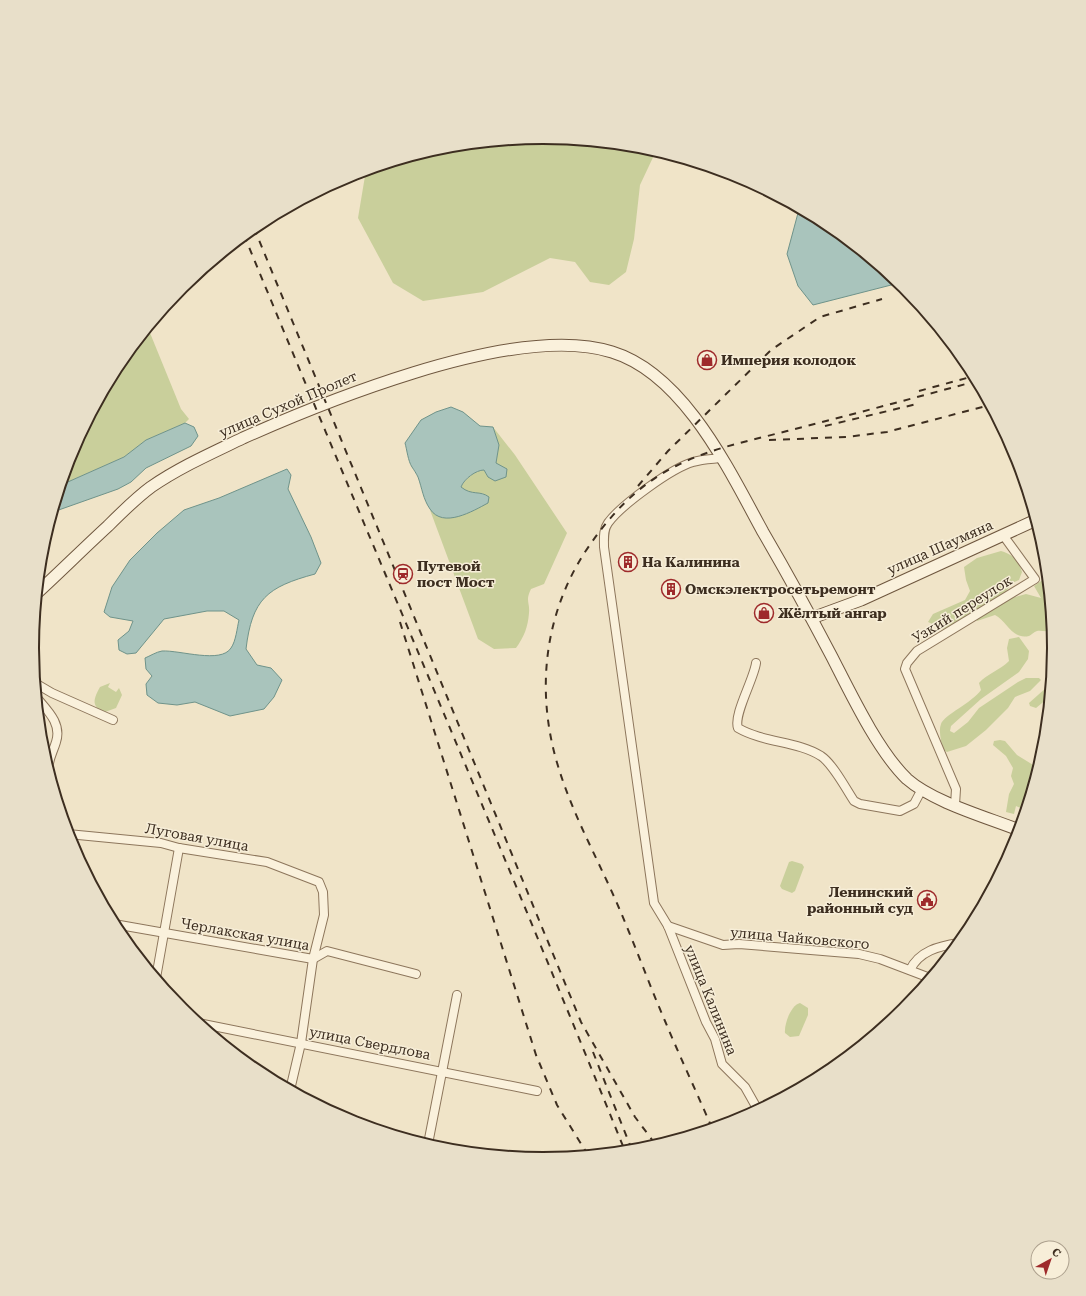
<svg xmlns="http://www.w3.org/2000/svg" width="1086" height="1296" font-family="'Roboto Serif',serif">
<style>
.green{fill:#c9cf9b}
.water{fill:#a9c4bc;stroke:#6f938a}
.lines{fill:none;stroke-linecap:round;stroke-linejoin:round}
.minor-casing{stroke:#8d765c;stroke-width:10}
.secondary-casing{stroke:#6f573f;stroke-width:13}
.minor{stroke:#faf1dc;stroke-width:8}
.secondary{stroke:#faf1dc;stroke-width:11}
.rail{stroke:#3d2e20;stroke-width:2;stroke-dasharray:7 7;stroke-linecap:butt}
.labels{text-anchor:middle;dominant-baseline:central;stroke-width:3;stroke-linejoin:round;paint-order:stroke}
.poi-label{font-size:14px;font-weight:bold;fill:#3d2e20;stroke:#f7eed8;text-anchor:start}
.street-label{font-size:14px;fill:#3d2e20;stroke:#f7eed8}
.rim{fill:none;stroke:#3d2e20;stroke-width:2}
</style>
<rect width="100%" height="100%" fill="#f0e4c8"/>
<g class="green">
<path d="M543,137L643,147L656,151L640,185L634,239L626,272L609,285L590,282L575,262L550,258L483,292L423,301L393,283L358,218L365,176L363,171L444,147Z"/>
<path d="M148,328L181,409L189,419L185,423L146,440L124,457L61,485L71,452L118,364Z"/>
<path d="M493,427L515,455L567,533L544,584L531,589C525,601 530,602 529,613C528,627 524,637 516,648L494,649L478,639L430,510L441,517L485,494L468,493L461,487C465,479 476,470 484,470L488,477C500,456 500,450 493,427Z"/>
<path d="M1001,551C1014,555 1018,560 1022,572L1019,580L1012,583L1005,593L1008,599L1026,594L1041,598L1034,586L1047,577L1052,630C1047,633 1042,630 1037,631C1034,632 1031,635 1029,636C1012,640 1007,621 995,615L977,621L973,612L952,627L943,629L928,622L933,614L965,600L970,591L966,580L964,567L977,558Z"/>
<path d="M1019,637L1029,651L1028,659L1019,672L981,699L951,726L950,731L954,733L968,722L979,708L1018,682L1026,678H1039L1041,680L1030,691L1015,697L1008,708L986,730L966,746L947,752L942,749C942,741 938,732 941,724C944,715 973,702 981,690L979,683C987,674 1000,670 1009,661L1007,648L1009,639Z"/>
<path d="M110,683L108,687L116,692L119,688L122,695L116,708L105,712C90,707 94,698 100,687Z"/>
<path d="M1047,687L1050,690L1049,700L1047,699L1036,708L1030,706L1029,703Z"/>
<path d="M1000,740L1005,741L1017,755L1038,768L1025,810L1016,806L1014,814L1006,812L1009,794L1014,784L1011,776L1013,768L1006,756L993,745L994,741Z"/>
<path d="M792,861L802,864L804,867L795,891L792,893L782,889L780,886L789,862Z"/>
<path d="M800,1003L808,1008V1015L799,1036L790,1037L785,1033C784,1024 791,1005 800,1003Z"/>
</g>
<g class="water">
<path d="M801,209L827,223L899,283L813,305L798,286L787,254L798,213Z"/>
<path d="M451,407L463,412L480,426L493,427L499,445L496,463L507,469L506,477L495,481L488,477L484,470C476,470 464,479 461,487C472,496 480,490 489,497L488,503C473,511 443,529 430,509C423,499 422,488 418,477C416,473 414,470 412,467C408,461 407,450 405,443L421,420L436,412Z"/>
<path d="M185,423L194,427L198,436L191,446L146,468L131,482L118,489L53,512L61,485L124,457L146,440Z"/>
<path d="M287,469L291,475L288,489L311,537L321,563L315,574C267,587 252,599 246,649L257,665L271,668L282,680L274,697L264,709L230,716L195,702L177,705L158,703L147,695L146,684L152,676L146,669L145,658C150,656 156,652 162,651C180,650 221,664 231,648C236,641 237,628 239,620L224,611H207L164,619L136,653L127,654L119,650L118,640L129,631L133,621L110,617L104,612L112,587L130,560L157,533L184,510L219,498Z"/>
</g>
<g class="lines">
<g class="minor-casing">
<g id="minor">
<path d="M721,458C712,459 702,459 693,462C672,468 621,505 608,523C603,530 604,538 604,547L654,903L668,926L706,1022L715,1039L722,1064L745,1087L758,1110"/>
<path d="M756,663C754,679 733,715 738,728C764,743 797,741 821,756C833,764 846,789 854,801L860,804L900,811L914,804L922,789"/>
<path d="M35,683L52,693L113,720"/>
<path d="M37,698C48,711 62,724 56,742C53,752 49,758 48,769"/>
<path d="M955,805L956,789L905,669L907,663L917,651L1035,579L1003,535"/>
<path d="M68,834L161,843L179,848L267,862L319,882L323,892L324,915L313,959L301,1043L290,1090"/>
<path d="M114,924L313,959L327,951L416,974"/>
<path d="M668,926L723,945L739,944L859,954L880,959L930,978"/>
<path d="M910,970C919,951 939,946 959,943"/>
<path d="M156,978L179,848"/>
<path d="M198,1023L537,1091"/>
<path d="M428,1144L457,995"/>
</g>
</g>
<g class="secondary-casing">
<g id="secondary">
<path d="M37,593C61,571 84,548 108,526C122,512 136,498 151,487C180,467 212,453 243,438C299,413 355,391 413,373C468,356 556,334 612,352C684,374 729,470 763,532C787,573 810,615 832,657C851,694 878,751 907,779C933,802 986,817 1019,830"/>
<path d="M812,618L861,600L1036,520"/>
</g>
</g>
<use href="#minor" class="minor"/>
<use href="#secondary" class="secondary"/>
<g class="rail">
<path d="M254,228L581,1022L635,1117L656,1145"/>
<path d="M244,235C370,541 501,845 625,1151"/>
<path d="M919,391L974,376"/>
<path d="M825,426L917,404"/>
<path d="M769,440L846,437L887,432L990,405"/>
<path d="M638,486L668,451L771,350L820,317L882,299"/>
<path d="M400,622L536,1055L557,1105L588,1155"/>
<path d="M593,1052L632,1150"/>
<path d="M712,1128C697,1093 680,1057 665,1021C649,984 635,945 619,908C599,861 573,816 558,766C536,694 543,617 585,552C609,516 636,486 676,466C711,448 749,441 787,431C850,415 914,398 977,381"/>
</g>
</g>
<defs>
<g id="shop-ring" transform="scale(1)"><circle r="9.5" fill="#f7eed8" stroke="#9e2a2b" stroke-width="1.5"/><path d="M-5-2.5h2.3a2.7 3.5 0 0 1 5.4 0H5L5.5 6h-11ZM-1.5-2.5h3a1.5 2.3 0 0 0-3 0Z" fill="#9e2a2b"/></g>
<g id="building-ring" transform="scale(1)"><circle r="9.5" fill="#f7eed8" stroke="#9e2a2b" stroke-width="1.5"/><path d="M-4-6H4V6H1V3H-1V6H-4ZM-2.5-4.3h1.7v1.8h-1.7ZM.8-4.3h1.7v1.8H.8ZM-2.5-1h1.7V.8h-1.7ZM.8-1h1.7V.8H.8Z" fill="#9e2a2b"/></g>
<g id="station-ring" transform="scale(1)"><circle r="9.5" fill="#f7eed8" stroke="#9e2a2b" stroke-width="1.5"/><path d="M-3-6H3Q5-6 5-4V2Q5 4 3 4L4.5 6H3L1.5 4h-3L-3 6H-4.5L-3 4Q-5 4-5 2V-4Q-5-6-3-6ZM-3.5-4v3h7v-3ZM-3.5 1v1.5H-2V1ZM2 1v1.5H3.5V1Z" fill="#9e2a2b"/></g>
<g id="civic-ring" transform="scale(1)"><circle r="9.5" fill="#f7eed8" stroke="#9e2a2b" stroke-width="1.5"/><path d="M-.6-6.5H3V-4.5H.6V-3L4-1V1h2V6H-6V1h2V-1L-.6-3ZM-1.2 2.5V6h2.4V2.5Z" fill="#9e2a2b"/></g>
</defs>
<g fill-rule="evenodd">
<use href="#shop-ring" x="707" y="360"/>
<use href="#building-ring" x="628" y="562"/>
<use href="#station-ring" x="403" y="574"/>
<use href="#building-ring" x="671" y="589"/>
<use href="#shop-ring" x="764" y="613"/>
<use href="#civic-ring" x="927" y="900"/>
</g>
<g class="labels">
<g class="poi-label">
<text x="721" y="360">Империя колодок</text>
<text x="642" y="562">На Калинина</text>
<text x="417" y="566">Путевой<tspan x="417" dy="16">пост Мост</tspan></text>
<text x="685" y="589">Омскэлектросетьремонт</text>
<text x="778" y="613">Жёлтый ангар</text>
<text x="913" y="892" text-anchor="end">Ленинский<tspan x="913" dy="16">районный суд</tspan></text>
</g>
<g class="street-label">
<text transform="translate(288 404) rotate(-23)">улица Сухой Пролет</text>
<text transform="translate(940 547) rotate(-24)">улица Шаумяна</text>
<text transform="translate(962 609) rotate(-32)">Узкий переулок</text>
<text transform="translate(197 837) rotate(10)">Луговая улица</text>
<text transform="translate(245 934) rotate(10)">Черлакская улица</text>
<text transform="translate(800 938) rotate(5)">улица Чайковского</text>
<text transform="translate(711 1000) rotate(68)">улица Калинина</text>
<text transform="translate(370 1043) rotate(11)">улица Свердлова</text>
</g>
</g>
<path d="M0 0H1086V1296H0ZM39 648a504 504 0 1 1 1008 0a504 504 0 1 1-1008 0Z" fill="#e8dfc9" fill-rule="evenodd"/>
<path class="rim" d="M39 648a504 504 0 1 1 1008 0a504 504 0 1 1-1008 0Z"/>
<g transform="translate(1050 1260) rotate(40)"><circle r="19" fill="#f7eed8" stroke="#ada18e"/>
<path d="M0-3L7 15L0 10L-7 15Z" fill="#9e2a2b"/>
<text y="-6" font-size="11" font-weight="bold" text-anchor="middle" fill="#3d2e20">С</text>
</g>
</svg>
